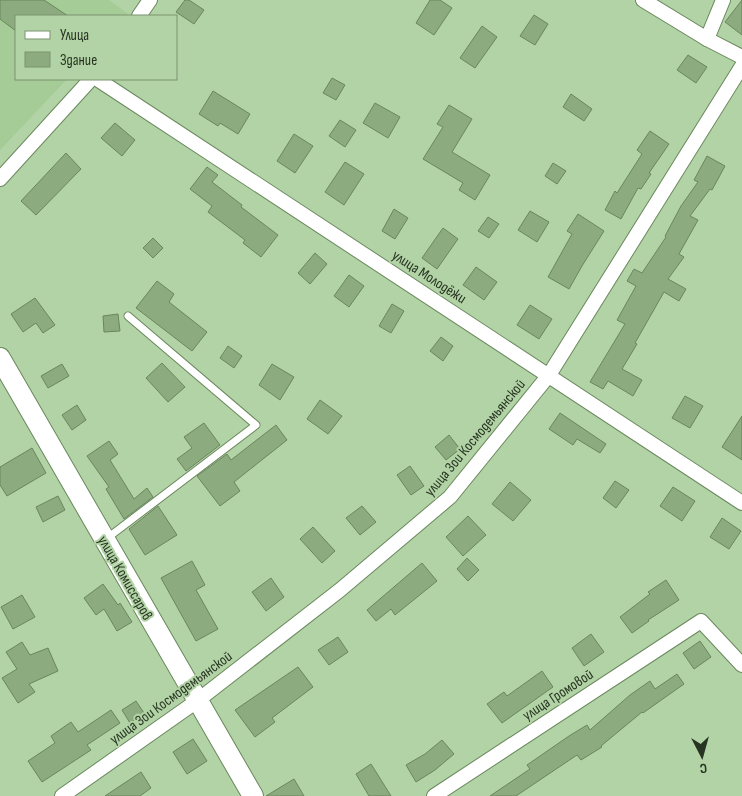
<svg xmlns="http://www.w3.org/2000/svg" width="742" height="796" font-family="'Sofia Sans Condensed',sans-serif">
<style>
.built{fill:#a5cb97}
.building{fill:#8cac7f;stroke:#69875c}
.lines{fill:none;stroke-linecap:round;stroke-linejoin:round}
.lane-casing{stroke:#6a885d;stroke-width:9}
.street-casing{stroke:#6a885d;stroke-width:16}
.secondary-casing{stroke:#6a885d;stroke-width:22}
.lane{stroke:#fff;stroke-width:7}
.street{stroke:#fff;stroke-width:14}
.secondary{stroke:#fff;stroke-width:20}
.labels{text-anchor:middle;dominant-baseline:central;stroke-width:4;stroke-linejoin:round;paint-order:stroke}
.street-label{font-size:15px;fill:#273422;stroke:#b2d3a5}
</style>
<rect width="100%" height="100%" fill="#b2d3a5"/>
<path class="built" d="M0,0H109L128,14L126,16H16V79H67L0,150Z"/>
<g class="building">
<path d="M0,0H44L68,16H16V31L0,19Z"/>
<path d="M185,0H189L204,10L194,24L176,12Z"/>
<path d="M430,0H440L452,8L434,35L416,23Z"/>
<path d="M742,0V35L725,22Z"/>
<path d="M534,15L548,24L535,45L520,36Z"/>
<path d="M482,26L497,37L475,68L460,58Z"/>
<path d="M688,55L707,67L696,83L677,70Z"/>
<path d="M332,78L345,85L336,100L323,93Z"/>
<path d="M213,91L250,114L238,134L220,123L218,126L199,114Z"/>
<path d="M571,94L592,109L584,121L563,107Z"/>
<path d="M375,103L400,117L388,138L363,123Z"/>
<path d="M449,105L472,119L452,152L490,175L475,200L459,190L463,183L423,159L443,127L437,124Z"/>
<path d="M340,120L356,130L345,147L329,136Z"/>
<path d="M115,123L135,140L122,156L101,138Z"/>
<path d="M650,131L669,144L649,173L651,174L641,189L638,188L621,219L605,210L615,191L617,193L642,154L637,150Z"/>
<path d="M294,134L313,146L295,173L277,161Z"/>
<path d="M66,153L81,169L36,215L21,201Z"/>
<path d="M707,156L725,166L712,190L710,189L690,216L698,220L679,254L684,257L668,279L686,289L679,301L664,292L635,343L637,344L622,369L642,380L633,396L608,381L603,389L590,382L625,324L617,320L636,286L627,281L634,269L642,273L666,237L665,236L681,206L698,182L694,180Z"/>
<path d="M345,162L364,174L344,205L325,192Z"/>
<path d="M553,163L566,171L557,184L545,176Z"/>
<path d="M207,167L218,175L212,182L242,205L241,207L278,235L261,257L243,243L245,240L208,212L212,206L190,189Z"/>
<path d="M394,209L408,218L395,239L382,231Z"/>
<path d="M530,211L549,222L537,242L518,230Z"/>
<path d="M578,214L604,231L582,266L569,289L548,277L572,234L567,231Z"/>
<path d="M488,217L499,224L489,238L478,231Z"/>
<path d="M443,228L458,239L437,269L422,258Z"/>
<path d="M153,238L163,248L153,258L143,248Z"/>
<path d="M315,253L327,264L310,284L298,273Z"/>
<path d="M476,267L497,282L484,300L463,285Z"/>
<path d="M349,275L364,286L349,307L334,296Z"/>
<path d="M157,281L174,294L169,302L207,332L192,351L136,308Z"/>
<path d="M35,298L55,325L43,333L36,323L23,332L11,314Z"/>
<path d="M392,304L404,311L391,333L379,326Z"/>
<path d="M530,305L552,319L539,339L517,325Z"/>
<path d="M118,314L120,331L104,332L103,316Z"/>
<path d="M441,337L453,346L443,361L430,351Z"/>
<path d="M228,346L242,356L234,368L220,358Z"/>
<path d="M162,363L185,387L168,402L146,378Z"/>
<path d="M62,364L69,376L48,388L41,376Z"/>
<path d="M272,364L294,377L280,400L259,385Z"/>
<path d="M685,396L703,406L690,428L672,418Z"/>
<path d="M320,400L342,416L328,434L307,419Z"/>
<path d="M77,405L86,420L72,430L62,415Z"/>
<path d="M560,413L606,444L600,453L577,439L573,445L549,429Z"/>
<path d="M742,416V460L722,447Z"/>
<path d="M204,423L220,445L186,471L177,459L192,448L184,437Z"/>
<path d="M276,425L287,440L234,482L240,491L220,506L197,476L227,454L231,460Z"/>
<path d="M449,435L460,449L446,460L435,447Z"/>
<path d="M109,441L118,454L110,460L134,499L147,488L153,497L124,519L106,489L109,487L87,456Z"/>
<path d="M32,448L46,473L7,496L0,485V467Z"/>
<path d="M410,466L424,486L411,495L397,475Z"/>
<path d="M615,481L629,490L616,508L603,498Z"/>
<path d="M510,482L531,500L513,521L492,504Z"/>
<path d="M673,487L695,501L682,521L660,506Z"/>
<path d="M58,496L65,510L43,522L36,507Z"/>
<path d="M158,506L177,535L145,555L129,529Z"/>
<path d="M362,506L376,522L360,535L346,518Z"/>
<path d="M468,516L486,535L463,556L446,537Z"/>
<path d="M722,518L741,531L729,549L710,537Z"/>
<path d="M313,527L335,551L322,563L300,539Z"/>
<path d="M467,558L479,570L468,581L457,569Z"/>
<path d="M192,561L205,585L196,590L218,629L196,641L161,578Z"/>
<path d="M422,563L437,581L395,615L391,609L376,621L367,610Z"/>
<path d="M271,578L284,597L266,611L252,592Z"/>
<path d="M666,580L679,600L648,620L649,621L632,633L620,617L650,594L648,592Z"/>
<path d="M103,584L118,605L120,603L132,622L117,631L104,609L96,615L84,598Z"/>
<path d="M22,595L35,617L13,629L1,607Z"/>
<path d="M591,634L604,652L584,666L572,648Z"/>
<path d="M338,637L348,652L329,665L318,650Z"/>
<path d="M700,641L711,657L694,669L683,653Z"/>
<path d="M22,642L30,655L48,648L58,671L29,684L35,692L18,703L2,678L17,669L6,652Z"/>
<path d="M298,667L313,687L272,718L275,722L255,737L235,710Z"/>
<path d="M542,671L553,687L502,723L487,704L504,692L507,696Z"/>
<path d="M677,674L684,684L643,713L642,712L601,746L602,747L581,760L577,755L516,796H490L530,769L527,765L569,736L587,725L590,730L630,695L650,681L655,689Z"/>
<path d="M136,701L144,713L130,723L122,710Z"/>
<path d="M111,710L120,723L87,745L91,750L42,782L28,761L55,743L51,736L71,722L78,732Z"/>
<path d="M193,739L207,761L187,774L173,752Z"/>
<path d="M442,740L454,754L435,770L416,782L406,765L425,754Z"/>
<path d="M371,764L391,796H369L356,774Z"/>
<path d="M141,772L151,788L140,796H105Z"/>
<path d="M294,779L304,796H266Z"/>
</g>
<g class="lines">
<g class="lane-casing">
<path id="lane" d="M106,539L256,425L128,316"/>
</g>
<g class="street-casing">
<g id="street">
<path d="M643,0L707,39L742,57"/>
<path d="M139,16L150,0"/>
<path d="M707,39L723,0"/>
<path d="M97,79L742,503"/>
<path d="M0,179L91,79"/>
<path d="M62,796L197,701L340,590L450,497L549,375L742,66"/>
<path d="M434,796L701,621L742,665"/>
</g>
</g>
<g class="secondary-casing">
<path id="secondary" d="M0,358L253,796"/>
</g>
<use href="#lane" class="lane"/>
<use href="#street" class="street"/>
<use href="#secondary" class="secondary"/>
</g>
<g class="labels">
<g class="street-label">
<text transform="translate(429 277) rotate(33)">улица Молодёжи</text>
<text transform="translate(475 438) rotate(-50)">улица Зои Космодемьянской</text>
<text transform="translate(125 578) rotate(60)">улица Комиссаров</text>
<text transform="translate(558 695) rotate(-33)">улица Громовой</text>
<text transform="translate(171 698) rotate(-36)">улица Зои Космодемьянской</text>
</g>
</g>
<rect x="15" y="15" width="162" height="65" fill="#b2d3a5" stroke="#7a9371"/>
<rect x="25" y="31" width="25" height="8" fill="#ffffff" stroke="#7a9371"/>
<text x="60" y="40" font-size="15" fill="#273422">Улица</text>
<rect x="25" y="52" width="25" height="15" fill="#8cac7f" stroke="#7a9371"/>
<text x="60" y="65" font-size="15" fill="#273422">Здание</text>
<g transform="translate(702 756) rotate(174)" stroke="#b2d3a5" stroke-width="4" paint-order="stroke">
<path d="M0-4L9 19L0 12L-9 19Z" fill="#273422"/>
<text y="-8" font-size="14" font-weight="bold" text-anchor="middle" fill="#273422">С</text>
</g>
</svg>
